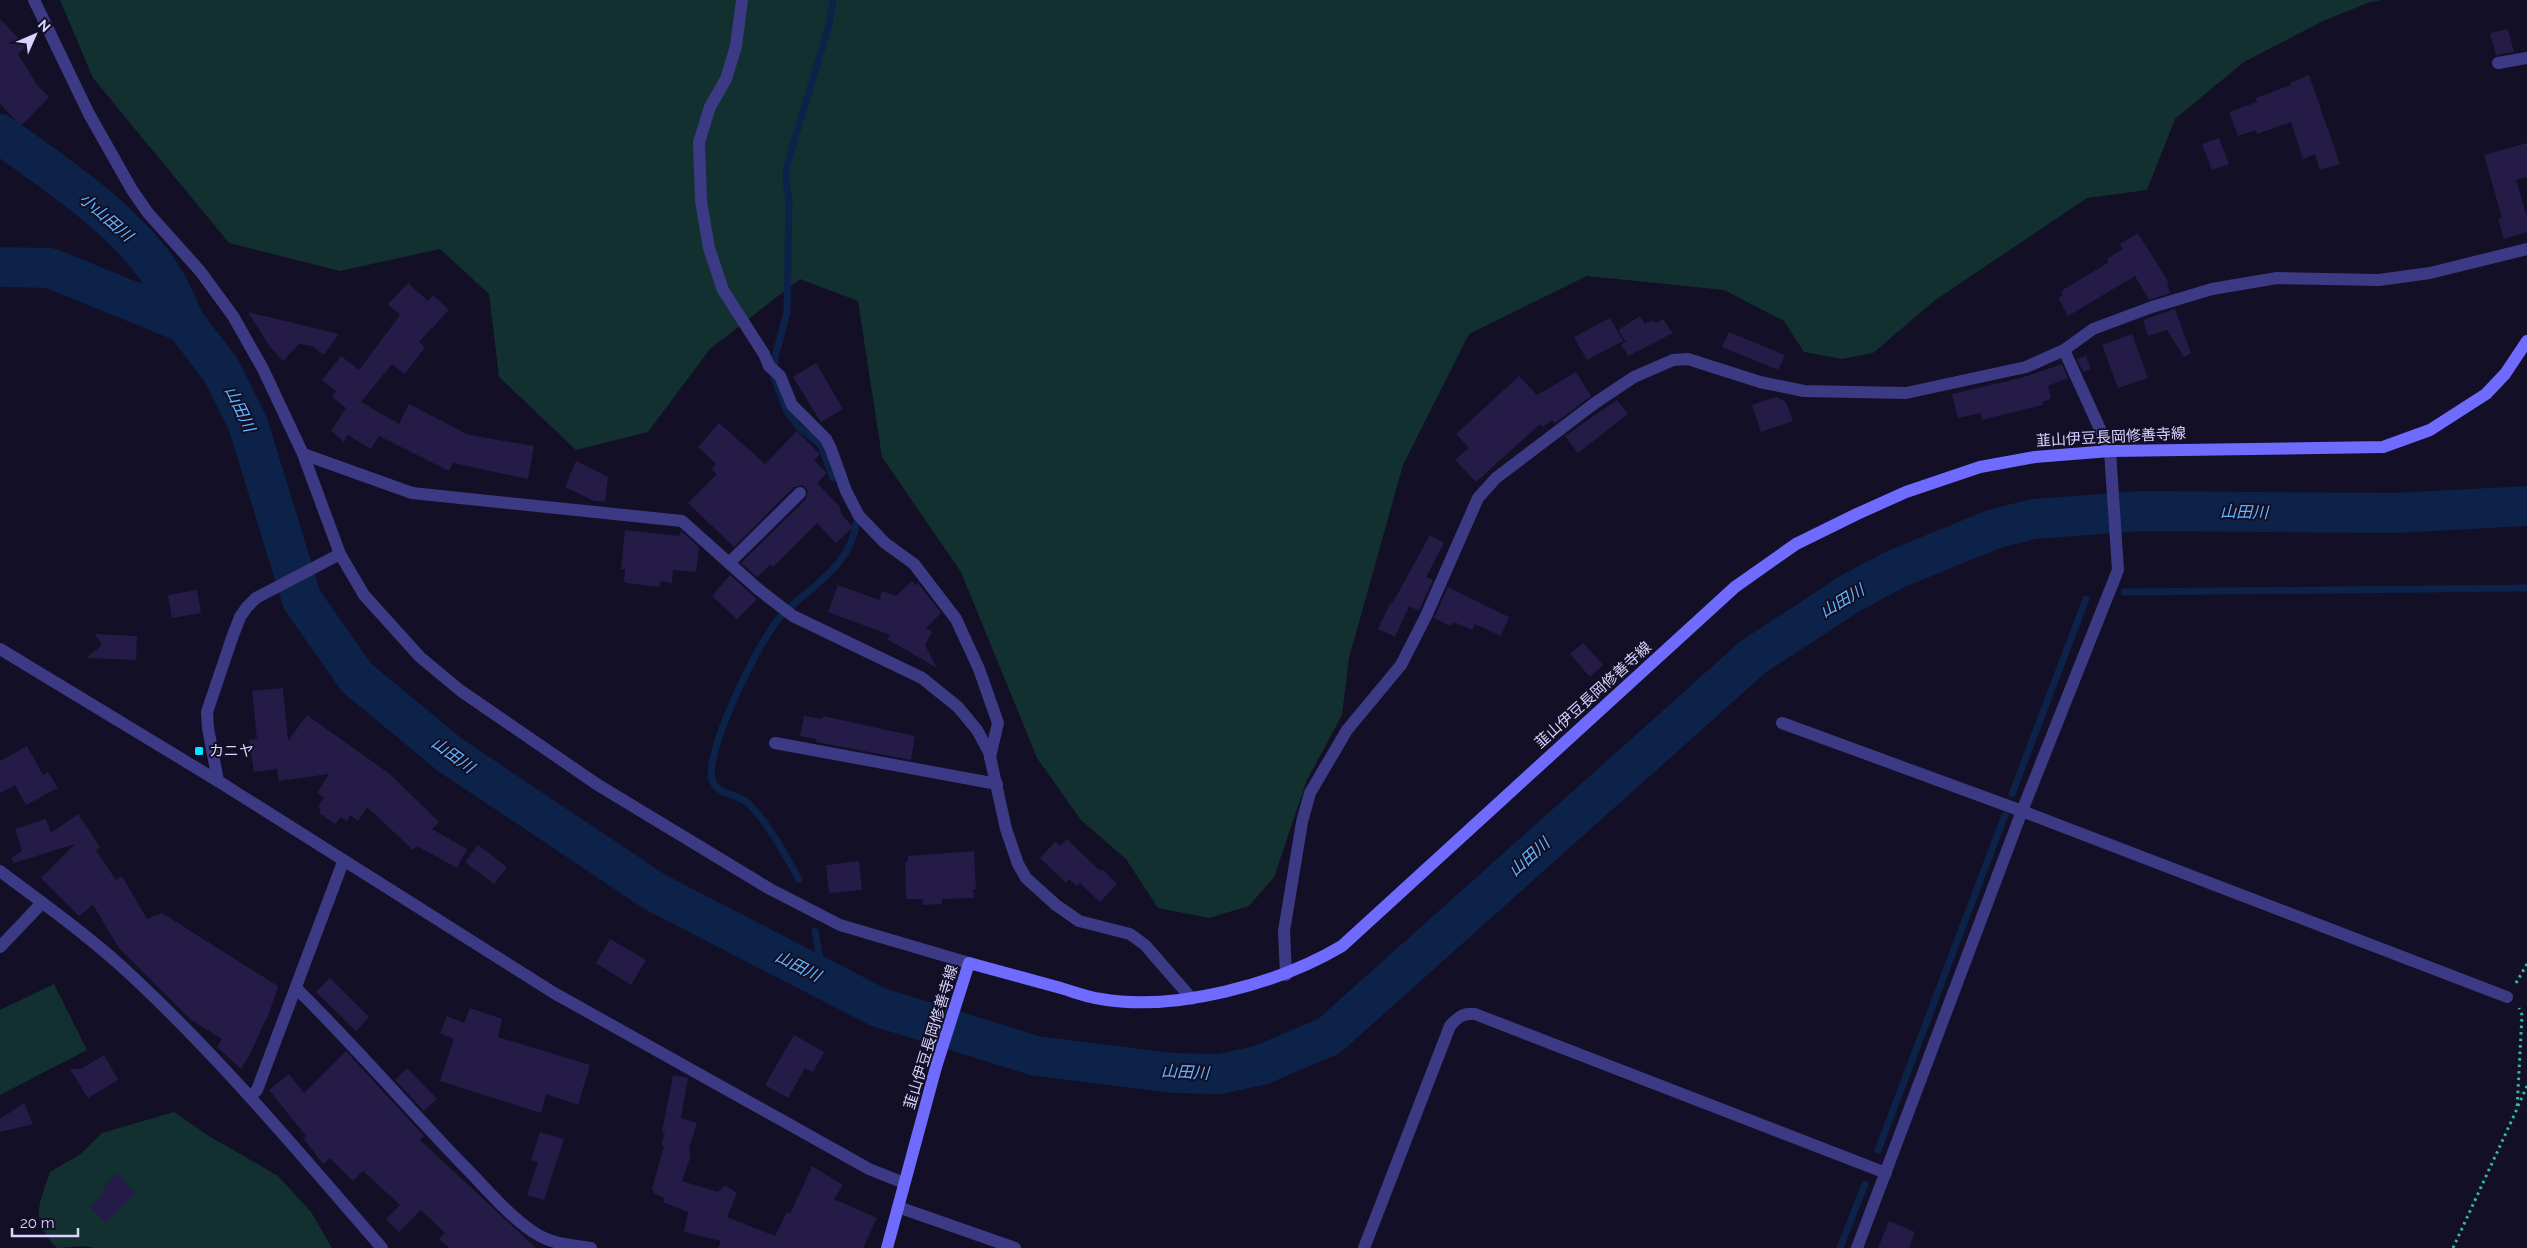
<svg xmlns="http://www.w3.org/2000/svg" width="2527" height="1248" font-family="Raleway,'Noto Sans JP',sans-serif">
<style>
.green{fill:#12302f}
.lines{fill:none;stroke-linecap:round;stroke-linejoin:round}
.stream{stroke:#0c2248;stroke-width:7}
.river{stroke:#0c2248;stroke-width:40}
.building{fill:#241b47}
.path{stroke:#2fb8b0;stroke-width:3;stroke-dasharray:2.5 4;stroke-linecap:butt}
.service{stroke:#3d3a85;stroke-width:12}
.minor{stroke:#3d3a85;stroke-width:12}
.tertiary{stroke:#3d3a85;stroke-width:12}
.secondary{stroke:#6f6bff;stroke-width:12}
.poi-dot{fill:#00e5ff;stroke:#130f26;stroke-width:2}
.labels{text-anchor:middle;dominant-baseline:central;stroke-width:4;stroke-linejoin:round;paint-order:stroke}
.street-label{font-size:15px;fill:#d9d4ff;stroke:#130f26}
.poi-label{font-size:15px;fill:#d9d4ff;stroke:#130f26;text-anchor:start}
.water-label{font-size:16px;font-style:italic;fill:#62b6ff;stroke:#130f26}
</style>
<rect width="100%" height="100%" fill="#130f26"/>
<g class="green">
<path d="M60,0H2382L2370,2L2321,22L2244,62L2175,119L2147,190L2087,198L1934,301L1873,353L1842,359L1804,352L1784,321L1724,290L1587,276L1469,334L1403,465L1349,658L1342,715L1307,780L1274,877L1249,906L1209,918L1158,908L1126,859L1081,820L1037,758L961,572L882,457L858,301L800,279L710,349L648,432L576,450L499,377L489,294L440,249L340,271L229,243L93,78Z"/>
<path d="M54,984L87,1050L0,1095V1010Z"/>
<path d="M174,1112L209,1136L278,1176L311,1212L332,1248H94C81,1244 70,1248 57,1248C29,1220 39,1205 50,1172L81,1154L102,1133Z"/>
</g>
<g class="lines">
<g class="stream">
<path d="M833,0L829,25L787,165L786,181L789,200L787,312L775,357L774,377L787,412L799,427L821,445L833,478"/>
<path d="M2124,592L2527,588"/>
<path d="M2012,794L2086,599"/>
<path d="M799,879C787,858 764,815 745,801C735,794 718,794 713,782C701,756 761,637 781,616C809,587 850,568 856,524"/>
<path d="M815,931L823,978"/>
<path d="M1878,1150L2005,815"/>
<path d="M1840,1248L1865,1184"/>
</g>
<g class="river">
<path d="M0,134C53,172 129,222 163,278C172,292 178,308 185,323"/>
<path d="M0,267L50,268L185,323L221,370L248,424L302,600L357,678L450,755L655,892L878,1007L1036,1056L1173,1073L1220,1074L1261,1065L1329,1036L1753,657L1849,594L1896,569L1994,529L2033,519L2142,511L2396,513L2527,506"/>
</g>
</g>
<g class="building">
<path d="M0,19L26,46L18,54L37,85L49,97L21,126L0,104Z"/>
<path d="M2508,29L2514,52L2496,55L2490,33Z"/>
<path d="M2309,75L2340,164L2320,170L2315,154L2303,159L2291,122L2257,134L2256,130L2238,136L2229,112L2257,102L2256,98L2291,85L2290,83Z"/>
<path d="M2219,138L2229,164L2212,170L2202,144Z"/>
<path d="M2527,143V177L2516,180L2527,217V232L2504,239L2498,219L2502,218L2484,155Z"/>
<path d="M2138,233L2169,283L2167,284L2170,293L2149,300L2135,276L2068,316L2058,298L2063,295L2061,291L2109,262L2107,259L2123,249L2120,244Z"/>
<path d="M408,283L428,301L433,295L449,310L419,342L425,347L405,374L392,364L361,402L399,424L409,404L469,435L534,446L528,479L453,463L449,471L379,436L371,449L348,435L344,442L331,431L346,408L332,397L336,391L322,380L341,356L359,370L400,315L388,304Z"/>
<path d="M2175,309L2191,353L2184,357L2167,330L2148,336L2143,320Z"/>
<path d="M248,312L339,334L324,355L312,346L299,344L283,361L270,347Z"/>
<path d="M1640,316L1645,324L1653,320L1656,323L1663,319L1673,333L1628,356L1621,344L1626,342L1618,330Z"/>
<path d="M1610,318L1623,341L1587,360L1574,337Z"/>
<path d="M1729,332L1785,355L1778,370L1722,347Z"/>
<path d="M2132,334L2148,378L2118,388L2102,345Z"/>
<path d="M2086,356L2091,369L2083,372L2077,359Z"/>
<path d="M816,363L843,409L821,422L793,377Z"/>
<path d="M2062,364L2068,378L2048,386L2051,398L2043,402V405L1982,420L1981,413L1958,418L1952,394L2021,378Z"/>
<path d="M1576,372L1591,396L1555,423L1552,420L1543,427L1540,424L1476,482L1455,460L1469,448L1456,434L1519,376L1537,395Z"/>
<path d="M1776,397L1786,402L1793,421L1761,432L1752,405Z"/>
<path d="M1617,400L1628,414L1578,453L1565,436Z"/>
<path d="M719,423L765,464L797,431L820,454L814,460L827,473L817,483L839,506L842,515L853,527L836,543L817,523L773,567L770,565L757,577L741,563L806,499L808,491L803,485L794,487L734,547L688,503L717,474L711,469L716,464L698,447Z"/>
<path d="M576,461L608,477L605,502L594,501L565,487Z"/>
<path d="M625,530L679,536L681,531L699,547L696,572L673,570L672,583L661,581L660,587L626,583L624,581L625,569H621Z"/>
<path d="M1430,535L1444,543L1426,577L1433,580L1419,611L1409,606L1395,637L1378,629L1390,603L1392,604Z"/>
<path d="M730,575L757,599L737,619L712,596Z"/>
<path d="M912,581L915,585L918,583L941,613L926,628L932,632L925,645L937,668L887,639L890,635L828,612L838,585L879,600L882,591L896,596Z"/>
<path d="M1448,587L1509,617L1501,636L1475,624L1472,630L1454,622L1450,626L1434,618Z"/>
<path d="M197,590L201,613L172,618L168,595Z"/>
<path d="M95,634L137,636L136,660L86,658L102,645Z"/>
<path d="M1583,643L1603,665L1590,677L1570,654Z"/>
<path d="M283,688L288,741L307,715L390,774L439,822L432,829L467,849L457,868L417,846L413,850L367,807L358,821L350,815L347,821L341,817L335,824L319,813L321,809L318,807L324,798L317,793L329,774L279,781L277,769L254,772L249,740L257,739L252,691Z"/>
<path d="M804,716L822,719L823,716L915,736L911,760L816,742V739L800,736Z"/>
<path d="M27,746L43,775L48,772L58,788L26,805L15,785L0,793V761Z"/>
<path d="M78,814L100,847L96,850L116,880L122,876L147,919L162,913L278,986L270,1011L249,1056L241,1069L217,1047L222,1039L190,1019L119,948L93,905L79,916L41,878L75,844L14,863L11,858L22,851L15,829L46,819L51,833Z"/>
<path d="M1067,839L1100,871L1102,869L1117,884L1100,902L1080,883L1077,886L1069,879L1066,883L1040,858L1056,841L1060,846Z"/>
<path d="M478,845L507,867L494,884L465,862Z"/>
<path d="M974,851L976,889H973L974,898L942,899V904L923,905V899H906L905,862H908V856Z"/>
<path d="M859,861L862,890L829,893L826,865Z"/>
<path d="M610,939L646,960L631,985L596,963Z"/>
<path d="M330,978L369,1017L356,1031L316,992Z"/>
<path d="M470,1008L502,1019L498,1037L590,1065L578,1105L546,1094L541,1113L440,1081L454,1039L440,1033L447,1016L464,1023Z"/>
<path d="M794,1035L824,1052L813,1072L805,1068L788,1098L765,1085Z"/>
<path d="M346,1051L424,1136L420,1140L536,1248H449L439,1239L445,1233L421,1210L399,1232L386,1219L400,1205L363,1171L353,1181L330,1158L323,1164L303,1138L306,1136L269,1090L289,1074L304,1093Z"/>
<path d="M104,1055L118,1080L88,1098L70,1069H81Z"/>
<path d="M407,1068L437,1099L424,1111L395,1080Z"/>
<path d="M673,1075L688,1078L681,1118L697,1123L689,1149L691,1155L682,1181L718,1192L725,1185L737,1193L727,1217L775,1236L787,1212L790,1214L812,1166L843,1185L834,1199L877,1218L863,1248H718L721,1241L684,1232L688,1212L663,1202L664,1198L654,1193L652,1188L664,1147L661,1144L665,1133L662,1132Z"/>
<path d="M24,1103L33,1124L0,1132V1119Z"/>
<path d="M540,1132L564,1139L544,1200L527,1195L538,1162L531,1160Z"/>
<path d="M117,1173L136,1193L106,1223L90,1207L106,1188L104,1186Z"/>
<path d="M1889,1221L1915,1232L1909,1248H1878Z"/>
</g>
<g class="lines">
<g class="path">
<path d="M2516,983L2527,964"/>
<path d="M2518,1106L2527,1086"/>
<path d="M2453,1248L2517,1109L2522,1015L2519,1008"/>
</g>
<g class="service">
<path d="M2498,63L2527,58"/>
<path d="M729,563L800,493"/>
<path d="M1782,723L2022,811L2507,997"/>
<path d="M775,743L997,784"/>
<path d="M0,947L42,903"/>
<path d="M1364,1248L1450,1026C1458,1017 1463,1013 1475,1014L1886,1173"/>
</g>
<g class="minor">
<path d="M34,0L89,114"/>
<path d="M742,0L736,46L726,79L710,107L699,142L701,201L709,248L723,290L764,354L769,366L780,376L792,405L826,439L831,449L846,491L859,516L885,543L914,564L956,619L979,669L998,723L990,757"/>
<path d="M303,454L412,493L682,521L758,589L793,616L922,678L958,707L977,730L989,752L1006,829L1018,864L1026,878L1056,905L1079,921L1130,934L1145,945L1192,999"/>
<path d="M218,781L208,728L207,712L232,638L240,617L247,607L256,598L340,554"/>
<path d="M0,871C45,905 92,938 133,977C223,1061 302,1156 382,1248"/>
<path d="M1286,975L1284,931L1302,822L1310,793L1347,730L1401,665L1426,616L1478,498L1496,478L1595,403L1634,377L1673,360L1688,359L1760,382L1804,391L1906,393L2026,367L2064,350L2093,329L2152,307L2212,289L2277,278L2379,280L2430,273L2527,249"/>
<path d="M296,988C355,1046 408,1108 465,1167C486,1188 515,1223 540,1236C556,1245 574,1245 591,1248"/>
<path d="M250,1097L257,1090L343,862"/>
<path d="M898,1207L1015,1248"/>
<path d="M1857,1248L2022,811L2118,570L2110,451L2064,350"/>
</g>
<g class="tertiary">
<path d="M89,114L132,190L148,213L200,271L233,316L263,369L303,454L340,554L364,595L420,657L461,691L598,785L770,889L840,925L969,963"/>
<path d="M0,649L218,781L554,993L869,1169L904,1183"/>
</g>
<path class="secondary" d="M887,1248L936,1067L969,963C998,971 1028,979 1057,987C1072,991 1086,997 1101,999C1175,1012 1278,984 1342,946L1735,587L1796,544L1857,514L1906,492L1980,467L2035,457L2110,451L2383,447L2430,430L2486,394L2505,374L2527,341"/>
</g>
<rect class="poi-dot" x="194" y="746" width="10" height="10" rx="2.5"/>
<g class="labels">
<g class="street-label">
<text transform="translate(2111 437) rotate(-3)">韮山伊豆長岡修善寺線</text>
<text transform="translate(1593 695) rotate(-42)">韮山伊豆長岡修善寺線</text>
<text transform="translate(931 1037) rotate(-73)">韮山伊豆長岡修善寺線</text>
</g>
<g class="poi-label">
<text x="209" y="751">カニヤ</text>
</g>
<g class="water-label">
<text transform="translate(106 217) rotate(41)">小山田川</text>
<text transform="translate(240 409) rotate(65)">山田川</text>
<text transform="translate(2244 512) rotate(1)">山田川</text>
<text transform="translate(1842 601) rotate(-31)">山田川</text>
<text transform="translate(453 755) rotate(36)">山田川</text>
<text transform="translate(1529 857) rotate(-42)">山田川</text>
<text transform="translate(798 966) rotate(27)">山田川</text>
<text transform="translate(1185 1072) rotate(3)">山田川</text>
</g>
</g>
<g transform="translate(35 35) rotate(45)" stroke="#130f26" stroke-width="4" paint-order="stroke">
<path d="M0-4L9 19L0 12L-9 19Z" fill="#d9d4ff"/>
<text y="-8" font-size="14" font-weight="bold" text-anchor="middle" fill="#d9d4ff">N</text>
</g>
<path d="M12 1228v8h66v-8" fill="none" stroke="#d9d4ff" stroke-width="2.5"/>
<text x="20" y="1228" font-size="15" fill="#d9d4ff" stroke="#130f26" stroke-width="4" paint-order="stroke">20 m</text>
</svg>
